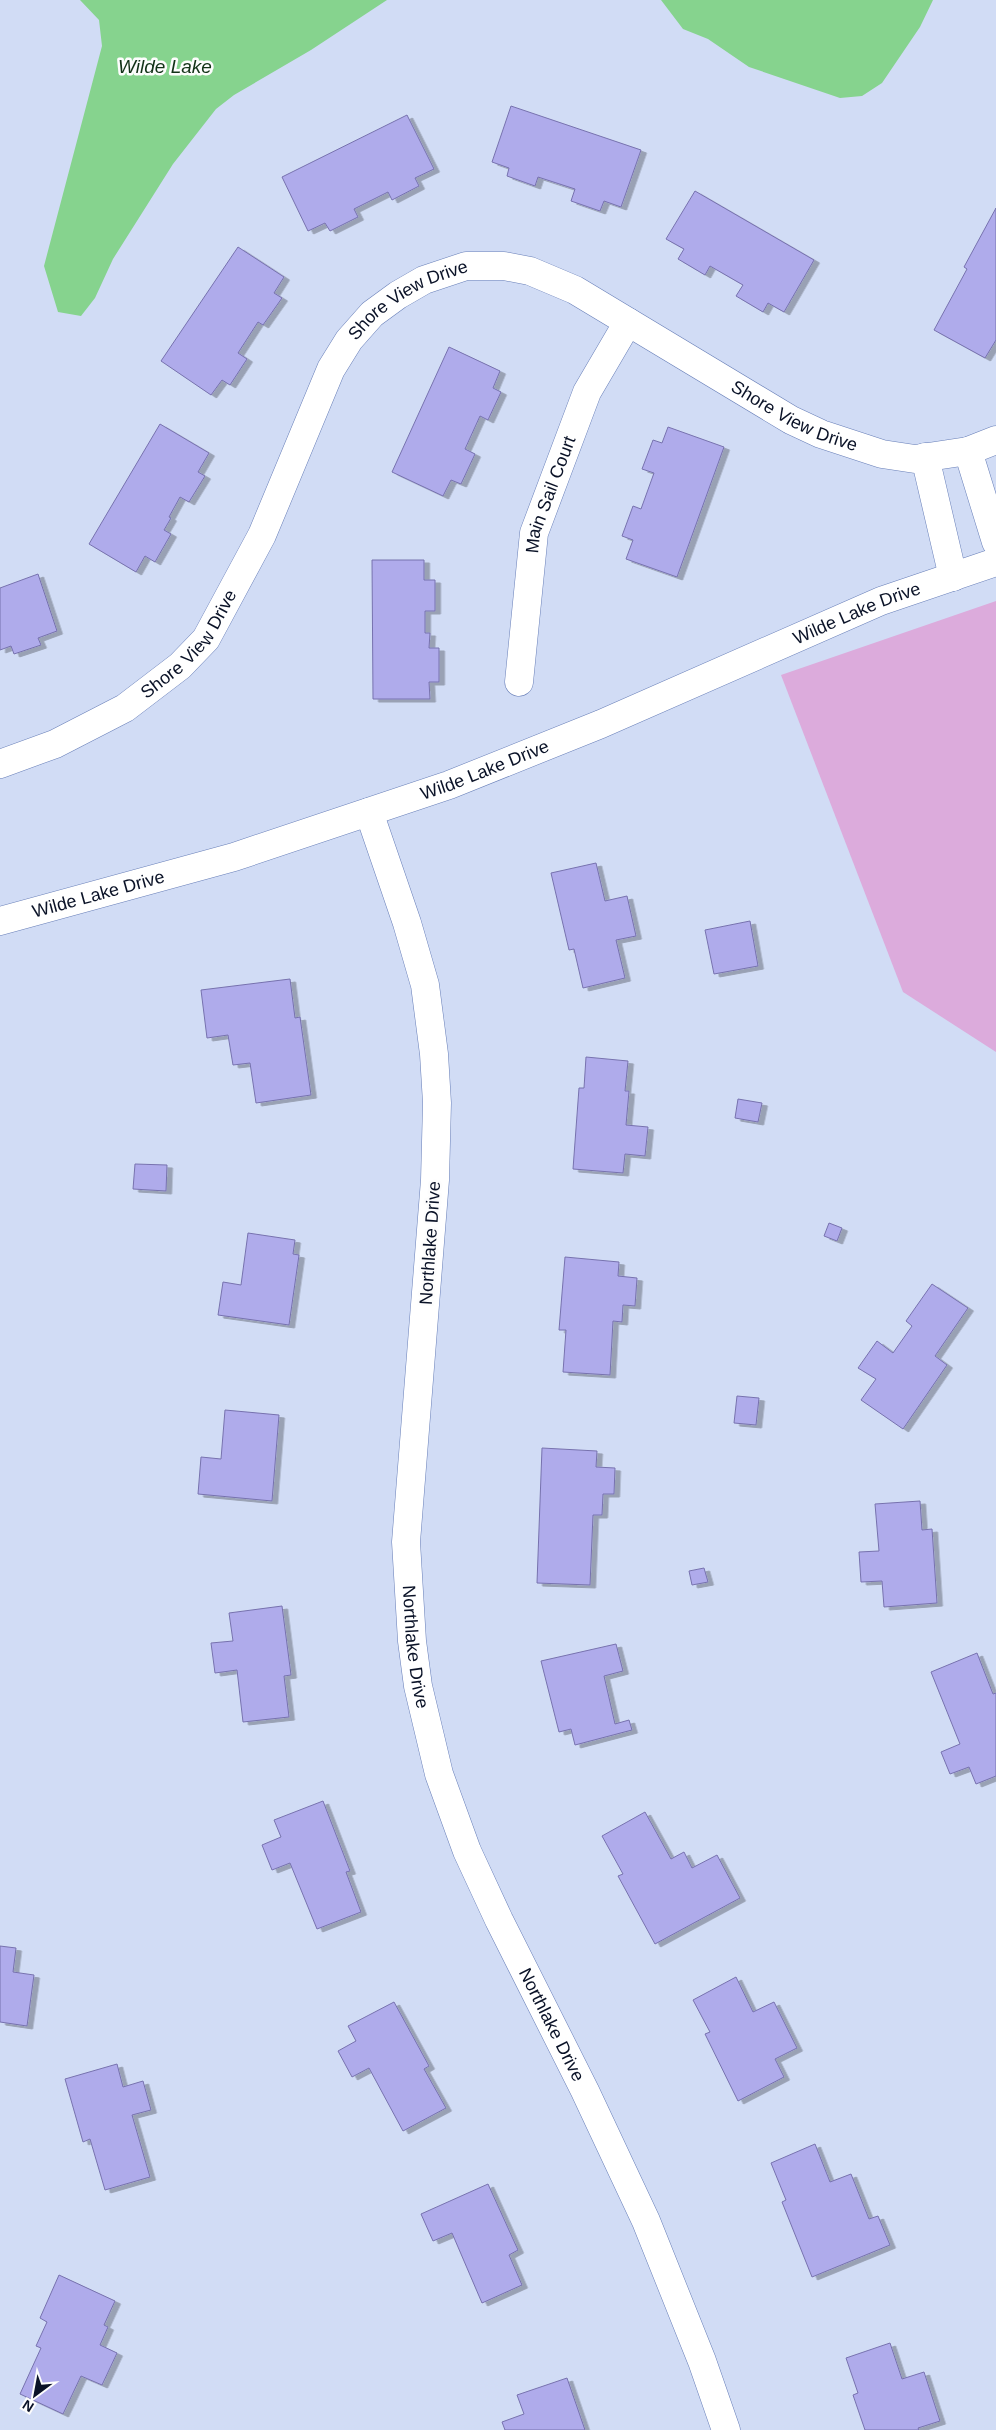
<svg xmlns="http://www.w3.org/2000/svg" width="996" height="2430" font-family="Arial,sans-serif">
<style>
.green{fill:#dcabdc}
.water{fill:#86d38e}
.building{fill:#afabeb;stroke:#7772ae;filter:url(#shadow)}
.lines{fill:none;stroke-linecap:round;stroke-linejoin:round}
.street-casing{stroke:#687fb8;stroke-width:29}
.street{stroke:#fff;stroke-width:28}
.labels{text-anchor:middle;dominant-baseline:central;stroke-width:5;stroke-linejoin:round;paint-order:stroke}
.street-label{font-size:18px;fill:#0a1227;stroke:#fdfdfd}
.water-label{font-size:19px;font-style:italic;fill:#123217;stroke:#fdfdfd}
</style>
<defs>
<filter id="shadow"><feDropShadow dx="5.5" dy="3" stdDeviation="0" flood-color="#0004"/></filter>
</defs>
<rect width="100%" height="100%" fill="#d1dcf5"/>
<path class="green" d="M996,601V1052L903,992L781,675Z"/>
<g class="water">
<path d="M80,0H387L311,50L234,95L216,109L173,164L113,259L95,298L81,316L58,312L44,266L102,46L99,20Z"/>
<path d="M661,0H933L920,27L882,83L862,96L840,98L749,67L708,39L683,29Z"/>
</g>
<g class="building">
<path d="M511,106L641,150L621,207L604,201L600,211L571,201L575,189L538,177L535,186L507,176L509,168L492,162Z"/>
<path d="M407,115L434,169L415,178L419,186L392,200L388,192L354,209L358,217L330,231L325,223L308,231L282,177Z"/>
<path d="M695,191L814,260L784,312L768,303L763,312L736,296L743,285L710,266L705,275L678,259L684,249L666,239Z"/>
<path d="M996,208V340L985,358L934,330L967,269L964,267Z"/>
<path d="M238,247L284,277L274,293L282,298L263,325L258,322L238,353L247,359L230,385L222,380L211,395L161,361Z"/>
<path d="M449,347L500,371L493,388L501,392L488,420L480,416L465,449L475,454L461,484L451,480L443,496L392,472Z"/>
<path d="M160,424L209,453L198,472L205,476L189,502L180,497L169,517L171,518L164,530L171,534L155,562L145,556L136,572L89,544Z"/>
<path d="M668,427L724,447L677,577L626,559L633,540L622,536L633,506L641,509L654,473L642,469L653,440L662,443Z"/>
<path d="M372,560H424V580H435V611H425V633H430L429,648H439V682H429L430,699H373Z"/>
<path d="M38,574L57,631L38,638L41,645L14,654L11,646L0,650V588Z"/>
<path d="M596,863L605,901L627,896L636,936L616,940L625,978L583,988L574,949L569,950L551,873Z"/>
<path d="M750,921L758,966L714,974L705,930Z"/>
<path d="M290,979L295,1018L300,1017L311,1095L256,1103L250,1063L233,1065L228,1035L207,1038L201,990Z"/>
<path d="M586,1057L628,1061L625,1091H629L626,1125L648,1127L645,1156L625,1154L623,1173L573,1169L579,1088H584Z"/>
<path d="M738,1099L762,1103L758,1122L735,1118Z"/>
<path d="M135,1164L167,1165L166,1191L133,1189Z"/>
<path d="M829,1223L842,1228L837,1241L824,1236Z"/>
<path d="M248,1233L295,1240L293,1254L299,1255L289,1325L218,1315L223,1282L241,1285Z"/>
<path d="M565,1257L619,1262L618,1276L637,1278L635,1306L623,1305L622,1322L613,1321L610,1375L563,1372L566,1330H559Z"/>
<path d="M932,1284L968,1308L935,1356L947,1365L903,1429L861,1400L876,1379L858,1368L877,1341L893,1353L912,1326L906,1321Z"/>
<path d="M737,1396L759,1398L756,1425L734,1423Z"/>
<path d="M225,1410L279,1415L272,1501L198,1494L201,1457L221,1459Z"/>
<path d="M542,1448L597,1451L596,1467L615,1468L614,1494H603L602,1515H593L590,1585L537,1583Z"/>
<path d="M920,1501L922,1530L932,1529L937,1603L884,1607L882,1581L861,1582L859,1552L879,1551L875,1504Z"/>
<path d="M704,1568L708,1582L692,1585L689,1571Z"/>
<path d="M282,1606L291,1675L284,1676L289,1717L243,1722L237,1670L215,1673L211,1643L233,1641L229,1613Z"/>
<path d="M616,1644L623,1671L604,1676L615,1724L629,1720L632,1730L575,1745L571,1729L559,1732L541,1661Z"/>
<path d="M977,1653L993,1694L996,1693V1776L976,1784L969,1767L950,1774L941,1752L960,1744L931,1672Z"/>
<path d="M323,1801L350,1871L346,1872L361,1912L317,1929L290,1863L272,1870L262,1845L281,1837L274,1820Z"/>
<path d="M645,1812L671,1859L684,1852L692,1868L717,1855L740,1898L655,1944L618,1876L623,1874L602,1836Z"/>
<path d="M0,1946L16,1948L13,1972L34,1975L27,2026L0,2022Z"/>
<path d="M736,1977L753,2012L774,2002L797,2048L775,2059L784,2077L738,2101L705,2034L710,2032L693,2000Z"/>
<path d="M394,2002L429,2066L424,2069L446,2108L403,2131L369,2068L352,2077L338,2051L356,2041L348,2026Z"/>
<path d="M117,2064L123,2087L143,2081L151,2110L132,2115L150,2177L105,2190L90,2139L83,2142L65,2079Z"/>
<path d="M815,2144L830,2182L851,2174L869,2219L878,2216L890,2245L812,2277L782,2202L786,2200L771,2163Z"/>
<path d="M488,2184L518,2250L509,2255L522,2285L482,2303L452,2233L433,2241L421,2214Z"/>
<path d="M59,2275L115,2301L104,2325L108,2327L100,2345L117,2353L102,2385L81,2376L63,2414L20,2394L41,2348L36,2346L47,2322L40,2318Z"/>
<path d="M890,2343L902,2379L924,2372L940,2421L918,2428L919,2430H865L853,2395L858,2393L846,2358Z"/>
<path d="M567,2378L585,2430H505L502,2422L524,2414L517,2395Z"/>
</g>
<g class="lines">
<g class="street-casing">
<g id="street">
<path d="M968,451L996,542"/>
<path d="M925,457L953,577"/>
<path id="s1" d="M519,682L534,533L587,392L628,322"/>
<path id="s2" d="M0,764L55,744L125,708L180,666L206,639L262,535L331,369L349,340L372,314L398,295L424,280L466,266H504L530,271L575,290L791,420L821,434L882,454L915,459L968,451L996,440"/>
<path id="s3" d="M369,812L407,923L425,985L434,1054L437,1103L435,1180L406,1542L412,1641L418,1686L439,1774L467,1851L499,1920L585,2091L646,2221L702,2361L726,2430"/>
<path id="s4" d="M0,921L234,857L449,785L601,724L881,601L996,562"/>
</g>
</g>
<use href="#street" class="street"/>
</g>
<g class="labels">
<g class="street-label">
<text stroke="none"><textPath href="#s2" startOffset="649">Shore View Drive</textPath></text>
<text stroke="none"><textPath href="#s2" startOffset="1084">Shore View Drive</textPath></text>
<text stroke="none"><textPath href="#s1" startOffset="191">Main Sail Court</textPath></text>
<text stroke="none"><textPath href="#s4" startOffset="912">Wilde Lake Drive</textPath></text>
<text stroke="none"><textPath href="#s2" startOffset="229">Shore View Drive</textPath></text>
<text stroke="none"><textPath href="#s4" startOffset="508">Wilde Lake Drive</textPath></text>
<text stroke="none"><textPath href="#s4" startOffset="102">Wilde Lake Drive</textPath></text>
<text transform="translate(430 1243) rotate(-86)">Northlake Drive</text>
<text stroke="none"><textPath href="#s3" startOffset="846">Northlake Drive</textPath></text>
<text stroke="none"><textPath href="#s3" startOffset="1251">Northlake Drive</textPath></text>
</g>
<g class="water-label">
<text x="165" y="66">Wilde Lake</text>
</g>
</g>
<g transform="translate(35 2395) rotate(212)" stroke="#fdfdfd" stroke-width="4" paint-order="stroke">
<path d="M0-4L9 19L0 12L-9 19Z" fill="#0a1227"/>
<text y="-8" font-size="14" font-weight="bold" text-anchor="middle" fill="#0a1227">N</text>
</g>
</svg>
